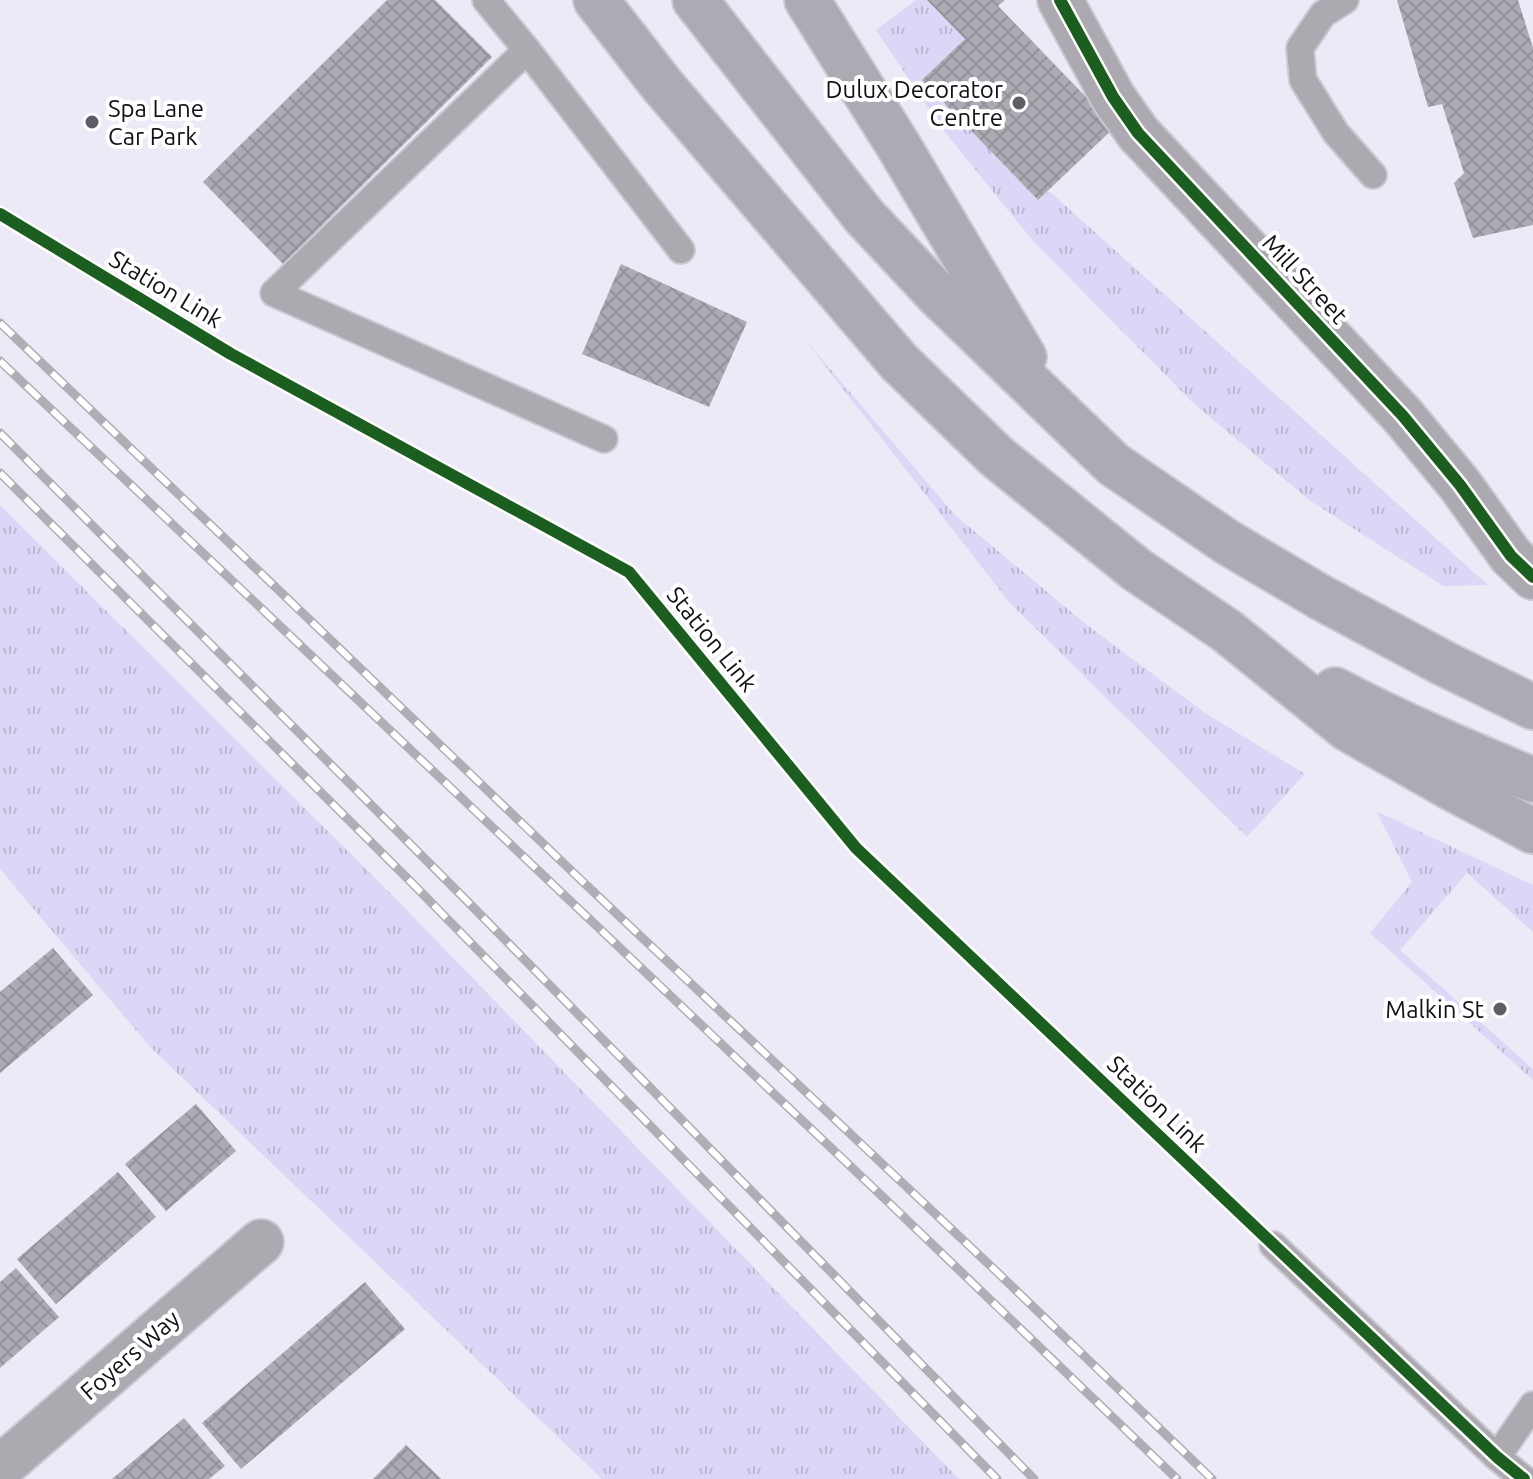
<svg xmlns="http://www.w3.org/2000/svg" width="1533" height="1479" font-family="Ubuntu,sans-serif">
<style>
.grass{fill:url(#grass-tufts)}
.building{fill:url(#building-cross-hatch)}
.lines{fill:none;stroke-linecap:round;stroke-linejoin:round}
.service-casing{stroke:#cbc8d2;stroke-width:30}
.minor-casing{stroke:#cbc8d2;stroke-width:48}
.trunk-casing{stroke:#cbc8d2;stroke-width:48}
.service{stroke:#aca9b0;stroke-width:26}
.minor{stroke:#aca9b0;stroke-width:44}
.trunk{stroke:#acabb3;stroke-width:44}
.rail-casing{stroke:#afaeb5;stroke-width:9}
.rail{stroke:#fff;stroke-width:6;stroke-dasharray:18;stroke-linecap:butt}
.cycleway-casing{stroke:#fff;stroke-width:17}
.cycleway{stroke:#1b5e20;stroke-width:12}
.poi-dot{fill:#5f5c65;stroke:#fff;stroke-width:3}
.labels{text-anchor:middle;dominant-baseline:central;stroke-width:8;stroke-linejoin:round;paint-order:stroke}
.poi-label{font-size:24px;fill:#121017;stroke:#fff;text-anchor:end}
.street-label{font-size:24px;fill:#121017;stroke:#fff}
</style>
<defs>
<pattern id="grass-tufts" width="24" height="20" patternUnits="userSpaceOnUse" patternTransform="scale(2)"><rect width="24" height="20" fill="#ded6f6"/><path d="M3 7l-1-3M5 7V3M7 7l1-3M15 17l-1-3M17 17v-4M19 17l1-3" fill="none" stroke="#bdb7d2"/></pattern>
<pattern id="building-cross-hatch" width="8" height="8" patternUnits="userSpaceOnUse" patternTransform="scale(2)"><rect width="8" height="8" fill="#acaab3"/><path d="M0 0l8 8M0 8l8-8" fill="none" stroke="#939199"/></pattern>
</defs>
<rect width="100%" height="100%" fill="#edeaf7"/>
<g class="grass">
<path d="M916,0H927L965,39L923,80L1038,199L1049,191L1488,585L1443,586L1309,500L1192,402L1033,241L944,131L876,30Z"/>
<path d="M801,335L955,515L1087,625L1205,713L1305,774L1247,837L1009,602Z"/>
<path d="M0,505L398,901L959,1479H602L150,1047L0,869Z"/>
<path d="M1376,811L1533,885V932L1467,873L1400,950L1533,1069V1080L1370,933L1412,882Z"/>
</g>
<g class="building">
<path d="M387,0H435L492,57L283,264L203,182Z"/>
<path d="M927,0H1005L998,6L1115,127L1038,200L922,80L965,39Z"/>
<path d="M1397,0H1518L1533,48V225L1473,238L1454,183L1464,173L1442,104L1428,107Z"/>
<path d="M621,264L747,322L709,407L582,354Z"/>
<path d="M53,948L93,995L0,1073V992Z"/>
<path d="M196,1104L236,1151L166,1211L125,1164Z"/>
<path d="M118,1172L156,1217L56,1304L17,1259Z"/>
<path d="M16,1268L59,1317L0,1368V1282Z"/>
<path d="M365,1282L405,1329L241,1469L202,1423Z"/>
<path d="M184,1418L225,1466L209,1479H112Z"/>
<path d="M406,1445L433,1471L441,1479H373Z"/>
</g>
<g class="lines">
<g class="service-casing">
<g id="service">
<path d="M486,0L527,50L274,293L604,439"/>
<path d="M1345,0L1323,14L1300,48L1303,80L1336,133L1373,175"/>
<path d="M527,50L681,250"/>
<path d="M1273,1245L1497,1457L1524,1479"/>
<path d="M1497,1457L1533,1405"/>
</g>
</g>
<g class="minor-casing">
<g id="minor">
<path d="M1060,0L1113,97L1138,133L1403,416L1460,485L1511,556L1533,577"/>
<path d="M0,1468L261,1242"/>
</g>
</g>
<g class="trunk-casing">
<g id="trunk">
<path d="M596,0L662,85L899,362L996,456L1137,570L1227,631L1348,729L1448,786L1533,831"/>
<path d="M695,0L864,216L939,296L1113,464L1227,542L1320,597L1445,664L1533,707"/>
<path d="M807,0L898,145L1024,357"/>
<path d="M1335,690C1399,724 1466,752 1533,780"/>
</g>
</g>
<use href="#service" class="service"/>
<use href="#minor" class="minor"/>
<use href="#trunk" class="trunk"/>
<g class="rail-casing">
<g id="rail">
<path d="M0,323L582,881L997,1272L1212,1479"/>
<path d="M0,361L884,1198L1177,1479"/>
<path d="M0,433L469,903L1034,1479"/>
<path d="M0,473L411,882L997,1479"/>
</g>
</g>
<use href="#rail" class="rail"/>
<g class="cycleway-casing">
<g id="cycleway">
<path d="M1060,0L1113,97L1138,133L1403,416L1460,485L1511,556L1533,577"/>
<path d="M0,214L231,354L629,572L856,848L1497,1457L1524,1479"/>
</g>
</g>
<use href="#cycleway" class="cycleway"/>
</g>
<g class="poi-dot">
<circle cx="1019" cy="103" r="8"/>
<circle cx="92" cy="122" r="8"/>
<circle cx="1500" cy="1009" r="8"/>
</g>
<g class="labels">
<g class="poi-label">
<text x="1003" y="89">Dulux Decorator<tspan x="1003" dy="28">Centre</tspan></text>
<text x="108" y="108" text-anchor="start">Spa Lane<tspan x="108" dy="28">Car Park</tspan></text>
<text x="1484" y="1009">Malkin St</text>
</g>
<g class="street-label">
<text transform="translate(1305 279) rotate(47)">Mill Street</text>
<text transform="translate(166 289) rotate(31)">Station Link</text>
<text transform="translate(712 639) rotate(51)">Station Link</text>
<text transform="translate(1157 1104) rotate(44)">Station Link</text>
<text transform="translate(130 1355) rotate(-41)">Foyers Way</text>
</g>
</g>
</svg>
